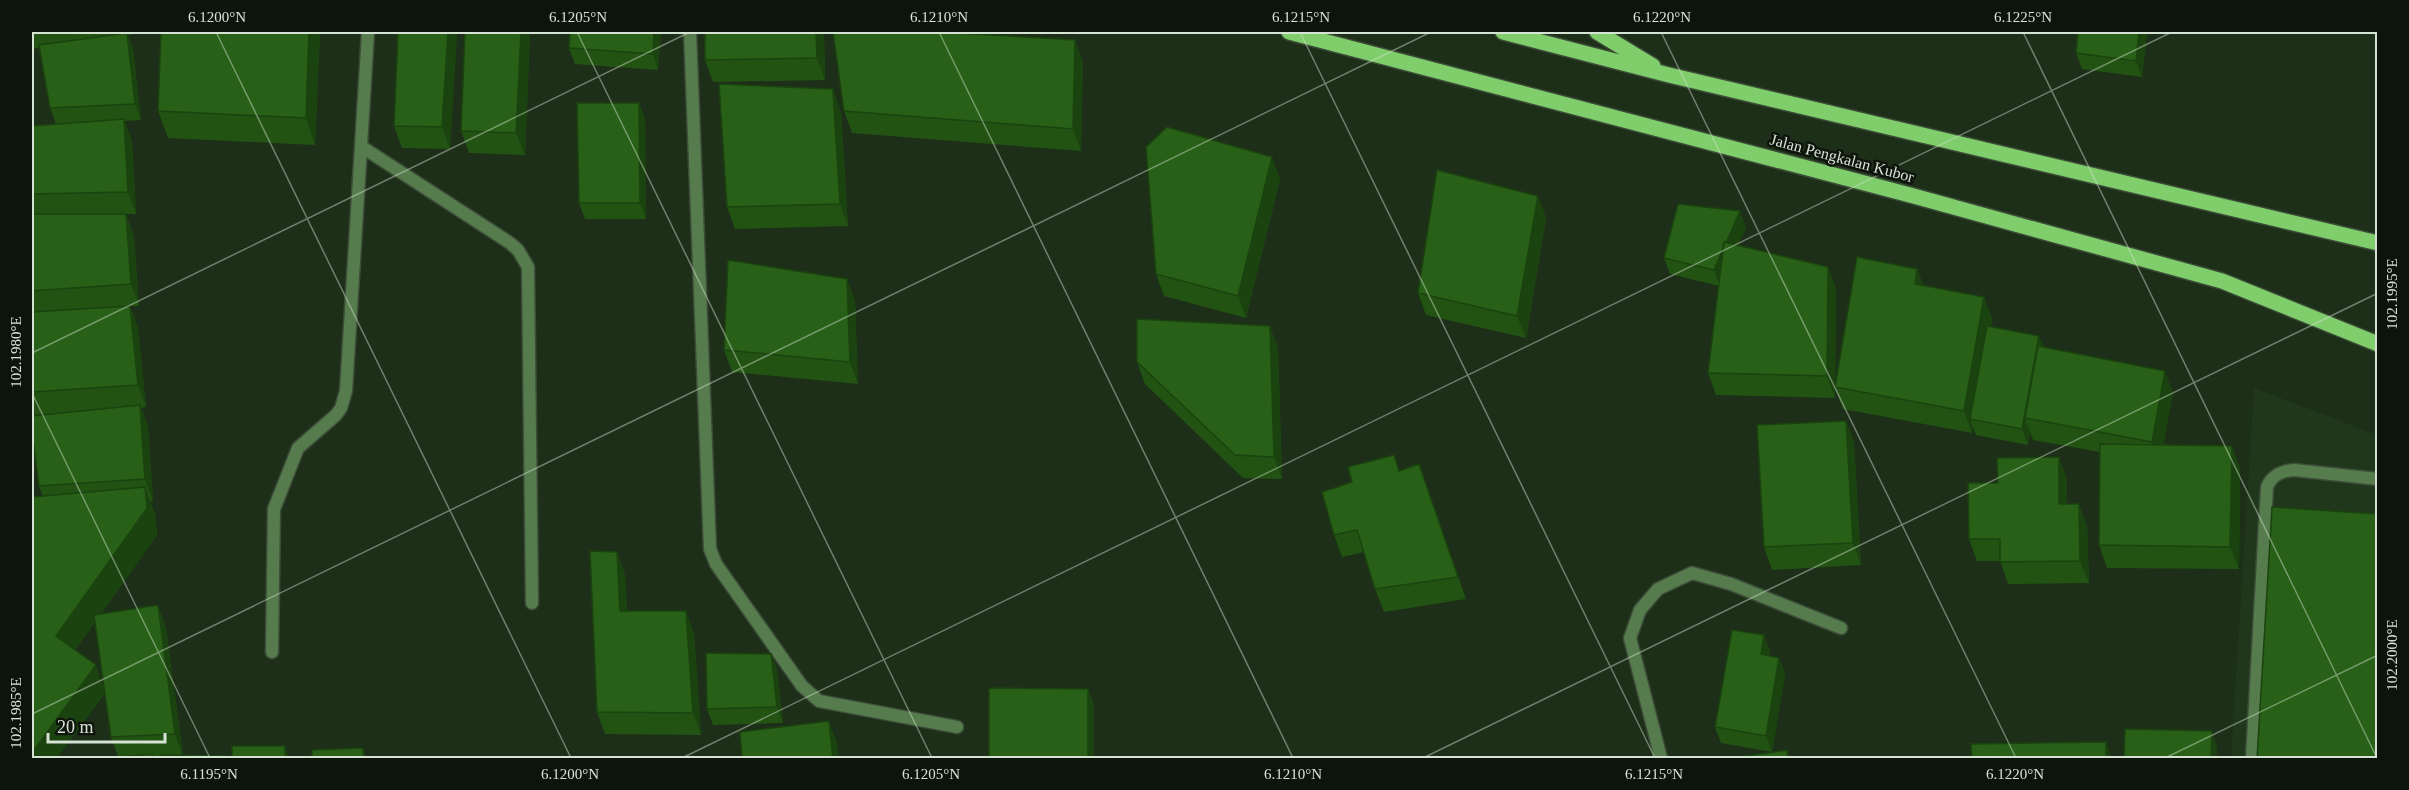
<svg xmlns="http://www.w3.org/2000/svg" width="2409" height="790" font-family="Georgia,serif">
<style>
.built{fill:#21371b}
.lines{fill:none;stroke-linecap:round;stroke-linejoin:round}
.service-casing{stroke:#3b4c37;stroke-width:15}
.minor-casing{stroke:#3b4c37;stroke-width:15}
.primary-casing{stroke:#3b4c37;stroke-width:18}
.service{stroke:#567b4d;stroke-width:12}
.minor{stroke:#567b4d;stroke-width:12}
.primary{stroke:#7fce6b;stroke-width:15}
.wall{fill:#225313;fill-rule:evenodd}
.shaded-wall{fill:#1b430f}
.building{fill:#276016;stroke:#1b430f;stroke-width:1.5}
.ticks{fill:none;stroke:#d6e2d3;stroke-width:1.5;stroke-opacity:0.45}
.labels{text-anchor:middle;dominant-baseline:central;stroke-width:5;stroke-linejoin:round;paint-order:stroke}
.street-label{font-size:16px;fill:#d6e2d3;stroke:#0d140b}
.neatline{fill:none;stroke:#d6e2d3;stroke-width:2}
.ticks-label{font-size:15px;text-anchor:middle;fill:#d6e2d3}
</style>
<rect width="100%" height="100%" fill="#1d2f19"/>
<path class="built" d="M2254,388L2377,435V758H2231Z"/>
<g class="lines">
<g class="service-casing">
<g id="service">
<path d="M362,147L510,243L518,250L528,267L532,603"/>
<path d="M272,652L274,509L298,448L336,415L341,408L346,391L368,32"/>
<path d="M2252,758L2267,487C2272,475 2281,471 2294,470L2378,479"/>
</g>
</g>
<g class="minor-casing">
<g id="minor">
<path d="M690,32L710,549L716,564L802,686L819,701L957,727"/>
<path d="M1661,758L1630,638L1640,610L1658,589L1692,573L1731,584L1841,628"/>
</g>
</g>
<g class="primary-casing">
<g id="primary">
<path d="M1289,32L1910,195L2222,281L2378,344"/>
<path d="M1503,32L1669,75L2378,243"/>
<path d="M1597,32L1653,66"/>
</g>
</g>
<use href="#service" class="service"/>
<use href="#minor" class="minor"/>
<use href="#primary" class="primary"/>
</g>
<g class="wall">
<path d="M32,32H150L128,35L133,49L141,120L124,121L132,141L136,214H118H126L134,237L139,306H130L138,328L146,407L141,408L148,427L153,501H150L155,514L157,535L101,614L166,628L183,755L226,756V759H161L162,757L118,756L111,737L105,693L56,759L43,496L39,486L63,413L32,415V126L56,124L50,108L39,48L32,49ZM95,622L104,687L75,650Z"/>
<path d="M320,32L315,145L168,138L158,111Z"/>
<path d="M457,32L450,149L402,148L394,126Z"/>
<path d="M465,32H530L525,155L469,153L461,131Z"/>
<path d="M661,32L658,70L575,64L569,48Z"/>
<path d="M705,32H824L825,80L713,82L705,60Z"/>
<path d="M833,32H950V33L1083,62L1081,151L852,133L844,111Z"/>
<path d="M2078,32H2147L2142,77L2082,69L2076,53Z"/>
<path d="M639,103L645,119L646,219H585L579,203Z"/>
<path d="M841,112L848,226L735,229L727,207Z"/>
<path d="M1280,179L1246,318L1164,296L1156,274Z"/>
<path d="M1538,196L1546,218L1526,338L1426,315L1418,293Z"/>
<path d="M1746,227L1738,245L1828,267L1836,289L1835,385L1917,269L1923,285L1984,297L1992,319L1991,327L2039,336L2044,348L2173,393L2163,445L2240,468L2239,569L2107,568L2099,545L2100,452L2033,440L2030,432L2028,445L1976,435L1973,427L1972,433L1843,409L1835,388V398L1716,395L1708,373L1719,286L1670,274L1664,258Z"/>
<path d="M855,301L858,384L732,372L724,350Z"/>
<path d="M1278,348L1282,479L1243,478L1145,384L1137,362Z"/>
<path d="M1846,421L1854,443L1861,565L1772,570L1764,547Z"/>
<path d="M1419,464L1466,599L1384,612L1375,589L1364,552L1342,557L1334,535L1399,471Z"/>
<path d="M2067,479V504L2087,526L2089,583L2008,584L2000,561H1977L1969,539L1998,483Z"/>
<path d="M625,574L627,611L694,633L701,735L605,734L597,712Z"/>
<path d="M1770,651L1769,656L1779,658L1785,674L1772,752L1721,743L1715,727Z"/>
<path d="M771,654L777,670L783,723L713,725L707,709Z"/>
<path d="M1088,689L1094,705V759H990L989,758Z"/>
</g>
<g class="shaded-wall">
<path d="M309,32H320L315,145L306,118Z"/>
<path d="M448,32H457L450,149L442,127Z"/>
<path d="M521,32H530L525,155L516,133Z"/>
<path d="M654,32H661L658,70L653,54Z"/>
<path d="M816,32H824L825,80L817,58Z"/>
<path d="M2139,32H2147L2142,77L2136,61Z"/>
<path d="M127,33L133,49L141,120L135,104Z"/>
<path d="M1075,40L1083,62L1081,151L1073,129Z"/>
<path d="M833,89L841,112L848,226L840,204Z"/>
<path d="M639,103L645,119L646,219L640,203Z"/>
<path d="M124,119L132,141L136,214L128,192Z"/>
<path d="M1272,157L1280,179L1246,318L1238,296Z"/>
<path d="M1538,196L1546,218L1526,338L1517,316Z"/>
<path d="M1740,211L1746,227L1720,286L1714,270Z"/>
<path d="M126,214L134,237L139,306L131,284Z"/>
<path d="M1828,267L1836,289L1835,398L1827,376Z"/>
<path d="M1917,269L1925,291L1915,284Z"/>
<path d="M847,279L855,301L858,384L850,362Z"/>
<path d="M1984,297L1992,319L1974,420L1970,419L1973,427L1972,433L1964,411Z"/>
<path d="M130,306L138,328L146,407L138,385Z"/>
<path d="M1270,326L1278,348L1282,479L1274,457Z"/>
<path d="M2039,336L2045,352L2025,418L2030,432L2028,445L2022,429Z"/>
<path d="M2165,371L2173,393L2160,464L2152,442Z"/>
<path d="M140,405L148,427L153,501L145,479Z"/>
<path d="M1846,421L1854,443L1861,565L1853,543Z"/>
<path d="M2232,446L2240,468L2239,569L2230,547Z"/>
<path d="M2059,457L2067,479V526L2059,504Z"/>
<path d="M145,487L155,514L157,535L66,663L56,636Z"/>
<path d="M2079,504L2087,526L2089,583L2080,561Z"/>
<path d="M617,552L625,574L628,633L620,611Z"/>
<path d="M158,605L166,628L183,757L175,734Z"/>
<path d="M686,611L694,633L701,735L693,713Z"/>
<path d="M1764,635L1770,651L1767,670L1761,654Z"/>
<path d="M771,654L777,670L783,723L777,707Z"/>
<path d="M1779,658L1785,674L1772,752L1766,736Z"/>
<path d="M96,665L105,692L56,759H32V753Z"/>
<path d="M1088,689L1094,705V759H1088Z"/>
<path d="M829,721L837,743L839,759H833Z"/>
<path d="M2212,731L2217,747V759H2211Z"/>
<path d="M2106,742L2112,759H2106Z"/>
<path d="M285,746L289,759H285Z"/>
<path d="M363,748L367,759H364Z"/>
</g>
<g class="building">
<path d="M161,32H309L306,118L158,111Z"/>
<path d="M398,32H448L442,127L394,126Z"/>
<path d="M465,32H521L516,133L461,131Z"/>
<path d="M570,32H654L653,54L569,48Z"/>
<path d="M705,32H816L817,58L705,60Z"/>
<path d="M833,32H941L1075,40L1073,129L844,111Z"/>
<path d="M2078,32H2139L2136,61L2076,53Z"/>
<path d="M127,33L135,104L50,108L39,45Z"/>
<path d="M719,84L833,89L840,204L727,207Z"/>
<path d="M577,103H639L640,203H579Z"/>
<path d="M124,119L128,192L32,194V126Z"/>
<path d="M1167,127L1272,157L1238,296L1156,274L1146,147Z"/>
<path d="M1437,170L1538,196L1517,316L1418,293Z"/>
<path d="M1678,204L1740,211L1726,243L1724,242L1723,249L1714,270L1664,258Z"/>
<path d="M32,214H126L131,284L32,291Z"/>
<path d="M1724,242L1828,267L1827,376L1708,373Z"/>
<path d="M1857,257L1917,269L1915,284L1984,297L1964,411L1835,387Z"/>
<path d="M728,260L847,279L850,362L724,350Z"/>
<path d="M130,306L138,385L32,392V312Z"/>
<path d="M1137,319L1270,326L1274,457L1235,455L1137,362Z"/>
<path d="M1987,326L2039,336L2022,429L1970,419Z"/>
<path d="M2038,346L2165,371L2152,442L2025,418Z"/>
<path d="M140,405L145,479L39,486L32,431V416Z"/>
<path d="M1846,421L1853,543L1764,547L1757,425Z"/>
<path d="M2100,444L2232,446L2230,547L2099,545Z"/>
<path d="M1394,455L1399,471L1419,464L1458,577L1375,589L1357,530L1334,535L1322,492L1352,482L1348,467Z"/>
<path d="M2059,457V504H2079L2080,561L2000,562V539H1969L1968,483H1998L1997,458Z"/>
<path d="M145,487L147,508L56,636L96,665L32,753V497Z"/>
<path d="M2272,507L2378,514V759H2257Z"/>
<path d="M590,551L617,552L620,611H686L693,713L597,712Z"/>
<path d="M158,605L175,734L111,737L94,615Z"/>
<path d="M1732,630L1764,635L1761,654L1779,658L1766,736L1715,727Z"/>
<path d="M706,653L771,654L777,707L707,709Z"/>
<path d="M989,688L1088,689V759L989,758Z"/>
<path d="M829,721L833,759H742L740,732Z"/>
<path d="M2125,729L2212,731L2211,759H2124Z"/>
<path d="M2106,742V759H1972L1971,744Z"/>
<rect x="232" y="746" width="53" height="13"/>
<path d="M363,748L364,759H312V750Z"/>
<path d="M1787,750L1788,759H1729Z"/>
<path d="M152,754V759H94Z"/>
<path d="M162,755L226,756V759H161Z"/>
</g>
<path class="ticks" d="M216,32L571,758M577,32L932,758M939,32L1293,758M1300,32L1655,758M1661,32L2016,758M2023,32L2377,758M32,353L690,32M32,393L210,758M32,714L1431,32M682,758L2172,32M1423,758L2378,293M2165,758L2378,655"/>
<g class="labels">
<g class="street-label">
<text transform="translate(1842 158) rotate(15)">Jalan Pengkalan Kubor</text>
</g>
</g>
<rect width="2409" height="790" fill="none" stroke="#0d140b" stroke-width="66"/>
<path d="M48 733v9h117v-9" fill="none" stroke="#d6e2d3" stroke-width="3"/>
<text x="57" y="733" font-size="18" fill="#d6e2d3" stroke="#0d140b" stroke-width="4.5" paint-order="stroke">20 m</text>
<rect x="33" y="33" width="2343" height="724" class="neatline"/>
<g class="ticks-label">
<text x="217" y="22">6.1200°N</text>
<text x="578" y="22">6.1205°N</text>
<text x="939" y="22">6.1210°N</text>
<text x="1301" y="22">6.1215°N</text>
<text x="1662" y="22">6.1220°N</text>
<text x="2023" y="22">6.1225°N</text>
<text transform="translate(2392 294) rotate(-90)" y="5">102.1995°E</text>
<text transform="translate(16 352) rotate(-90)" y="5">102.1980°E</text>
<text transform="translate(2392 655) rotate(-90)" y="5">102.2000°E</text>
<text transform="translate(16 713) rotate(-90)" y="5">102.1985°E</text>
<text x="209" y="779">6.1195°N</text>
<text x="570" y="779">6.1200°N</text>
<text x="931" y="779">6.1205°N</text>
<text x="1293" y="779">6.1210°N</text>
<text x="1654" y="779">6.1215°N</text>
<text x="2015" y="779">6.1220°N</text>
</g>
</svg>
